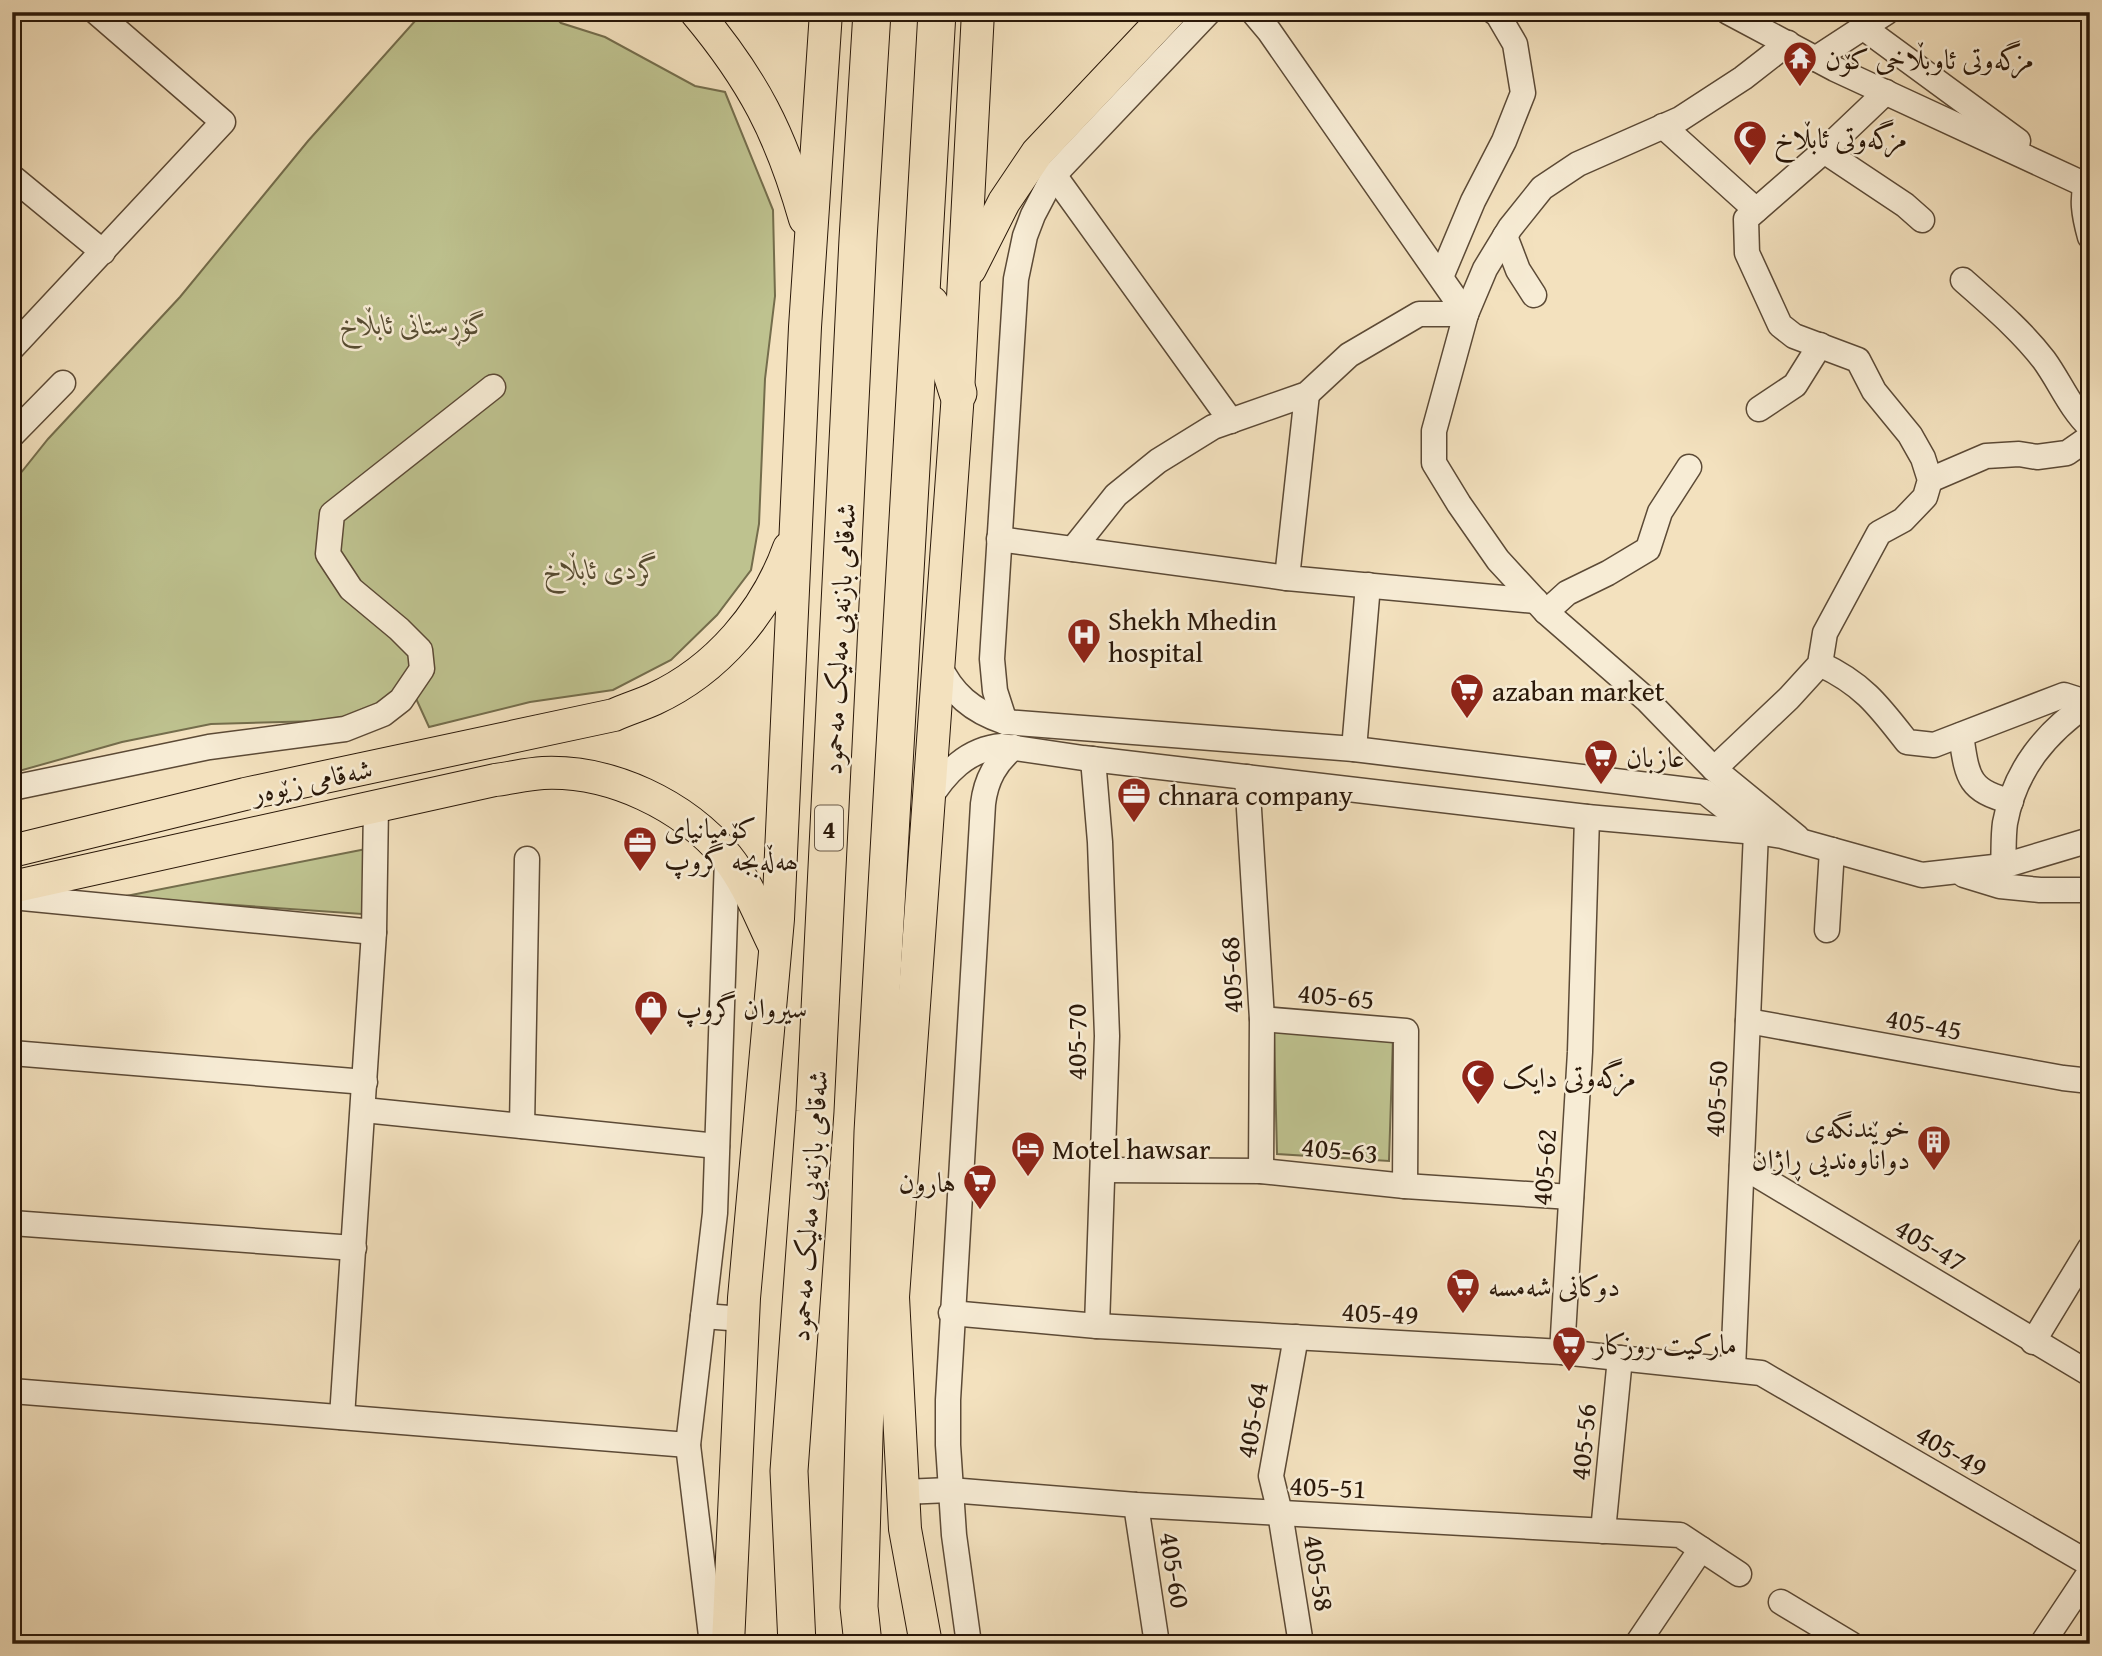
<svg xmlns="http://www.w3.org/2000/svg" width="2102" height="1656" font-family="'Gentium Book Plus',Amiri,serif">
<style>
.green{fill:#bec28f;stroke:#746d4c;stroke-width:2}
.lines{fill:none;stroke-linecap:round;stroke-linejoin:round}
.minor-casing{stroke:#5c4a36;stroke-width:27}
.major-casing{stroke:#2a1809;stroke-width:34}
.highway-casing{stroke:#2a1809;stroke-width:39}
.minor{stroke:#f7ecd5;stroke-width:24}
.major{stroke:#f3e1be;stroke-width:32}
.highway{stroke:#f3e1be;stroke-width:37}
.labels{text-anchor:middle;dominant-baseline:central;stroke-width:5;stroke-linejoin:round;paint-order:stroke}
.shield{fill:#f7ecd5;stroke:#685846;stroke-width:2}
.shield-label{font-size:26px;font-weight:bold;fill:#2a1809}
.poi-label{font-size:28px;fill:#2a1809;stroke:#f7ecd5;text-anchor:start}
.park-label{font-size:28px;font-style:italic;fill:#564b31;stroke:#f7ecd5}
.street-label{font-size:28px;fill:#2a1809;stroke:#f7ecd5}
</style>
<rect width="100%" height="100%" fill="#f3e1be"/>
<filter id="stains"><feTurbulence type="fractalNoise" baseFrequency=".00286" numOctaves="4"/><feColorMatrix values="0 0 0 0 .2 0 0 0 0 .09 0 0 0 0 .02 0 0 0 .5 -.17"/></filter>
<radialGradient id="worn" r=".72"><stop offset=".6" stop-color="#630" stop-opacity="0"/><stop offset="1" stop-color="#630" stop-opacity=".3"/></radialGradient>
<g class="green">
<path d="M423,12H550L561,23L605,37L695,86L725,92L773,210L775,296L765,379L759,524L751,570L717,615L671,660L613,690L530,702L429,727L408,681L387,701L348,716L320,721L211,724L122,742L12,773V484L48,439L180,297L308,141Z"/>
<path d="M366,849L362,914L121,897Z"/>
<path d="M1274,1031L1393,1037L1389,1161L1277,1154Z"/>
</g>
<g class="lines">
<g class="minor-casing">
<g id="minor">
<path d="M1253,12L1269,31L1466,314"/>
<path d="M1728,12L1835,69L2090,187"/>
<path d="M1864,28L2018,141"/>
<path d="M1788,43L1743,78L1680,119L1578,164L1542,188L1510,228L1485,269L1466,314L1434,431V463L1459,504L1498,560L1546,612L1647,700L1714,769L1797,837"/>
<path d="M1815,59L1887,12"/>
<path d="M1663,126L1756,210"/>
<path d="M1824,151L1905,205L1922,220"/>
<path d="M1054,175L1231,421"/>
<path d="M12,177L103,252"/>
<path d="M2090,178C2079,194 2085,219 2090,237"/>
<path d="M1505,236L1518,270L1534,295"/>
<path d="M1441,277L1473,201L1504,141L1523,93L1515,44L1498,15L1494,12"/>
<path d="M1963,280C1991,305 2021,330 2044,360C2060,382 2070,408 2090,427"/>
<path d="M12,348L223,122L96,12"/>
<path d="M1307,394L1287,578L1536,601"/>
<path d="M1759,409L1795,385L1820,345"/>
<path d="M12,435L63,383"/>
<path d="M1930,480L1986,456L2019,454L2037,457L2067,453L2090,437"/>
<path d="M999,539L1287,578"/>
<path d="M1073,549L1116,495L1158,461L1213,427L1307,394L1349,355L1419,314H1466"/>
<path d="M1546,612L1567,593L1608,573L1648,549L1660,512L1689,467"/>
<path d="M938,663C952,694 972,711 1005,722L1354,749L1705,792L1756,832"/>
<path d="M1820,664C1863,684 1879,706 1907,742L1934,745L2064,695L2089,703L2090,705"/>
<path d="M1005,722L995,691L992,659L1016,279L1025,236L1033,215L1054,175L1209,12"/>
<path d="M1961,735C1967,774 1967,792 2011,801"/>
<path d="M1354,749L1368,585"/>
<path d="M1093,759L1100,842L1107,1036L1097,1326"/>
<path d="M1714,769L1789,698L1820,664L1825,633L1879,533L1903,520L1925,497L1930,480L1923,458L1910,435L1874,391L1858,360L1794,336L1780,325L1747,253L1746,219L1824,151L1886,92"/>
<path d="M1247,777L1262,1019L1261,1171"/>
<path d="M12,788L209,747L345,729L383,714L401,700L422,669L420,650L399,629L351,589L328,554L332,514L493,387"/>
<path d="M928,801C945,773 967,749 1002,746L1083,758L1587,817L1756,832L1782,836L1922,875L2003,866L2090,840"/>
<path d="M2003,866C2004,852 2003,837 2005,823C2015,769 2046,732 2090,702"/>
<path d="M1964,875L2000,886L2040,890H2090"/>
<path d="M12,897L374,932"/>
<path d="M1827,930L1832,850"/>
<path d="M1262,1019L1406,1031L1405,1186"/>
<path d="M1748,1021L2063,1078L2090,1081"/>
<path d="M12,1053L365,1082"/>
<path d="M364,1110L717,1146"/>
<path d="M522,1126L527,859"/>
<path d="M1742,1166L2090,1374"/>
<path d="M1103,1170L1261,1171L1405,1186L1571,1197"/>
<path d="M12,1223L354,1248"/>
<path d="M951,1313L1097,1326L1562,1352L1761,1373L2090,1564"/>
<path d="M703,1316L743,1319"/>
<path d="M1296,1337L1271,1476L1280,1513L1301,1644"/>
<path d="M2033,1342L2090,1248"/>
<path d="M1562,1352L1580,1052L1587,817"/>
<path d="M1733,1369L1756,832"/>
<path d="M12,1391L688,1445"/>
<path d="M342,1417L374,932L376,806"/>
<path d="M903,1492L950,1490L1136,1505L1680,1535L1739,1574"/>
<path d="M1136,1505L1157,1644"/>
<path d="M1603,1531L1620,1358"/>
<path d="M1781,1602L1851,1644"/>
<path d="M712,1644L688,1445L715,1213L727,858"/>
<path d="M969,1644L954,1535L948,1445V1400L983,804C986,779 996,762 1014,747"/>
<path d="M1637,1644L1701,1549"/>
<path d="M2042,1644L2090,1572"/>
</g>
</g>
<g class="major-casing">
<g id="major">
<path d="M696,12C753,80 781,134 805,219"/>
<path d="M970,269L1004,202L1037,153L1170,12"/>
<path d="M12,851L245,794L614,715C627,709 641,705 654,699C717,670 766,612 789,548"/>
<path d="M12,887L495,780C511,778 527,774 543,773C611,770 684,805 727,857C748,883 760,917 775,947"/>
<path d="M728,1644L744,1298L778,919L805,327L826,12"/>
<path d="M926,1644L905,1529L893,1297L958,393L978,12"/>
</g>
</g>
<g class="highway-casing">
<g id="highway">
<path d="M930,304L958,393"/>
<path d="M797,1644L789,1471L815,1111L858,239L872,12"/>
<path d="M863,1644L859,1607L873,1132L937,12"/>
</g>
</g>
<use href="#minor" class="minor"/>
<use href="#major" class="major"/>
<use href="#highway" class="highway"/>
</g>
<defs>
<g id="temple-pin" transform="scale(1.75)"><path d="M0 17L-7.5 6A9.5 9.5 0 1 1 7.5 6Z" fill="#8f2418" stroke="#f7ecd5"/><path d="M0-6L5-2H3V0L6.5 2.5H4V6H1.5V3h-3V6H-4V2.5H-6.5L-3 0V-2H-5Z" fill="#fff"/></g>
<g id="mosque-pin" transform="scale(1.75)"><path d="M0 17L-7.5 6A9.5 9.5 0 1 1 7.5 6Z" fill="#8f2418" stroke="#f7ecd5"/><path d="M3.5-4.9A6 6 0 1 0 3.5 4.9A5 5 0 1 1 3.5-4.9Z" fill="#fff"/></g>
<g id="hospital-pin" transform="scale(1.75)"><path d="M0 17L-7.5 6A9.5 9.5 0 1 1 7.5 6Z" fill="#8f2418" stroke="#f7ecd5"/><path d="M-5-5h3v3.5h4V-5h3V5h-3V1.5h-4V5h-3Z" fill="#fff"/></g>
<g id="supermarket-pin" transform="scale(1.75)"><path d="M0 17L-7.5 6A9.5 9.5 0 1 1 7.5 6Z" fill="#8f2418" stroke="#f7ecd5"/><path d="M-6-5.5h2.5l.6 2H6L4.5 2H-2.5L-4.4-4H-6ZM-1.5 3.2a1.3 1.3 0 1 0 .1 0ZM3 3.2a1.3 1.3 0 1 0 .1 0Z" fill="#fff"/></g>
<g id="office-pin" transform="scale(1.75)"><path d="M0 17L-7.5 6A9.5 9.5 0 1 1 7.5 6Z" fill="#8f2418" stroke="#f7ecd5"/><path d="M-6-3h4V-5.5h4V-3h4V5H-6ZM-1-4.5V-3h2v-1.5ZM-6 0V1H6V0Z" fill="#fff"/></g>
<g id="shop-pin" transform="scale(1.75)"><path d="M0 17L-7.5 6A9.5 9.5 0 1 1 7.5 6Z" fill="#8f2418" stroke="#f7ecd5"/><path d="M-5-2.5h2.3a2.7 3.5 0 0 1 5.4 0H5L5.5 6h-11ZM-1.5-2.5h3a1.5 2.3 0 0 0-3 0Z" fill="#fff"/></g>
<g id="building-pin" transform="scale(1.75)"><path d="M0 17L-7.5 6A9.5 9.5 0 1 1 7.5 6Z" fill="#8f2418" stroke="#f7ecd5"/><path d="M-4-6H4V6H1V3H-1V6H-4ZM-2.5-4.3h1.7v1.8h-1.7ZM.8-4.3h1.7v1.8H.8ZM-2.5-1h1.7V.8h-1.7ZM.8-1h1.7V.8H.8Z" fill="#fff"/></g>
<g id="hotel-pin" transform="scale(1.75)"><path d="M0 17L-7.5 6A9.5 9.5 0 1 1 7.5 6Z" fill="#8f2418" stroke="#f7ecd5"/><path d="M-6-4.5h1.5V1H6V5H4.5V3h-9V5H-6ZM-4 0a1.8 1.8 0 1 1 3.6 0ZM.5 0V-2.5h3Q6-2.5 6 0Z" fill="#fff"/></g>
</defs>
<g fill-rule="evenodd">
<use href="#temple-pin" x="1800" y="58"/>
<use href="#mosque-pin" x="1750" y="137"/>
<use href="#hospital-pin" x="1084" y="635"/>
<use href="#supermarket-pin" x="1467" y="690"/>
<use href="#supermarket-pin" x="1601" y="756"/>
<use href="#office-pin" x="1134" y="794"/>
<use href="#office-pin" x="640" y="843"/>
<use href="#shop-pin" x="651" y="1007"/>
<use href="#mosque-pin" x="1478" y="1076"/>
<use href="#building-pin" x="1934" y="1142"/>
<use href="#hotel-pin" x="1028" y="1148"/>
<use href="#supermarket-pin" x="980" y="1181"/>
<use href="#supermarket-pin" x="1463" y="1285"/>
<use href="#supermarket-pin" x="1569" y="1343"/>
</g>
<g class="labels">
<rect class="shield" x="815" y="805.5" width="28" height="45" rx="5"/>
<g class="shield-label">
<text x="829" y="828">4</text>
</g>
<g class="poi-label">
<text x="1825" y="58">مزگەوتی ئاوبڵاخی کۆن</text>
<text x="1774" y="137">مزگەوتی ئابڵاخ</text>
<text x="1108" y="619">Shekh Mhedin<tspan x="1108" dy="32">hospital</tspan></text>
<text x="1492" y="690">azaban market</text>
<text x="1626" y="756">عازبان</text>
<text x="1158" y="794">chnara company</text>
<text x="664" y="827">کۆمپانیای<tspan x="664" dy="32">ھەڵەبجە گروپ</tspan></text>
<text x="676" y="1007">سیروان گروپ</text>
<text x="1502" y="1076">مزگەوتی دایک</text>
<text x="1910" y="1126" text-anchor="end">خوێندنگەی<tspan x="1910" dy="32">دواناوەندیی ڕاژان</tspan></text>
<text x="1052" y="1148">Motel hawsar</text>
<text x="956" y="1181" text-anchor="end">هارون</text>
<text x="1488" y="1285">دوکانی شەمسە</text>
<text x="1594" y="1343">ماركيت روزكار</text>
</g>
<g class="park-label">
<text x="414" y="323">گۆڕستانی ئابڵاخ</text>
<text x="602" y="568">گردی ئابڵاخ</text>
</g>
<g class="street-label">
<text transform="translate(838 639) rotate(-87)">شەقامی بازنەیی مەلیک مەحمود</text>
<text transform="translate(312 780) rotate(-12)">شەقامی زێوەر</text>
<text transform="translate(1230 975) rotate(-93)">405-68</text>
<text transform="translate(1336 995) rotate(5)">405-65</text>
<text transform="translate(1924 1023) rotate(10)">405-45</text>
<text transform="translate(1075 1042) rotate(-90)">405-70</text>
<text transform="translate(1715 1099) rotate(-87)">405-50</text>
<text transform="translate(1340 1149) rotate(6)">405-63</text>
<text transform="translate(1543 1167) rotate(-86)">405-62</text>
<text transform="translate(808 1206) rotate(-86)">شەقامی بازنەیی مەلیک مەحمود</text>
<text transform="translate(1931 1244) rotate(31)">405-47</text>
<text transform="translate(1380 1312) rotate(3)">405-49</text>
<text transform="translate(1251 1420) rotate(-80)">405-64</text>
<text transform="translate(1582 1442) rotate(-85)">405-56</text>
<text transform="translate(1952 1450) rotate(30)">405-49</text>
<text transform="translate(1328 1486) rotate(3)">405-51</text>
<text transform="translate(1176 1570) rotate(81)">405-60</text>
<text transform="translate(1320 1573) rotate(81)">405-58</text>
</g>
</g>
<rect width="2102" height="1656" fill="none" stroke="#f3e1be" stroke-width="42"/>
<rect x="14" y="14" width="2074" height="1628" fill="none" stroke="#2a1809" stroke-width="3.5"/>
<rect x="21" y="21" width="2060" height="1614" fill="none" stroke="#2a1809" stroke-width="2"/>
<rect width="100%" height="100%" filter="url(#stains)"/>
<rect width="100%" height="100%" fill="url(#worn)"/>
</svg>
